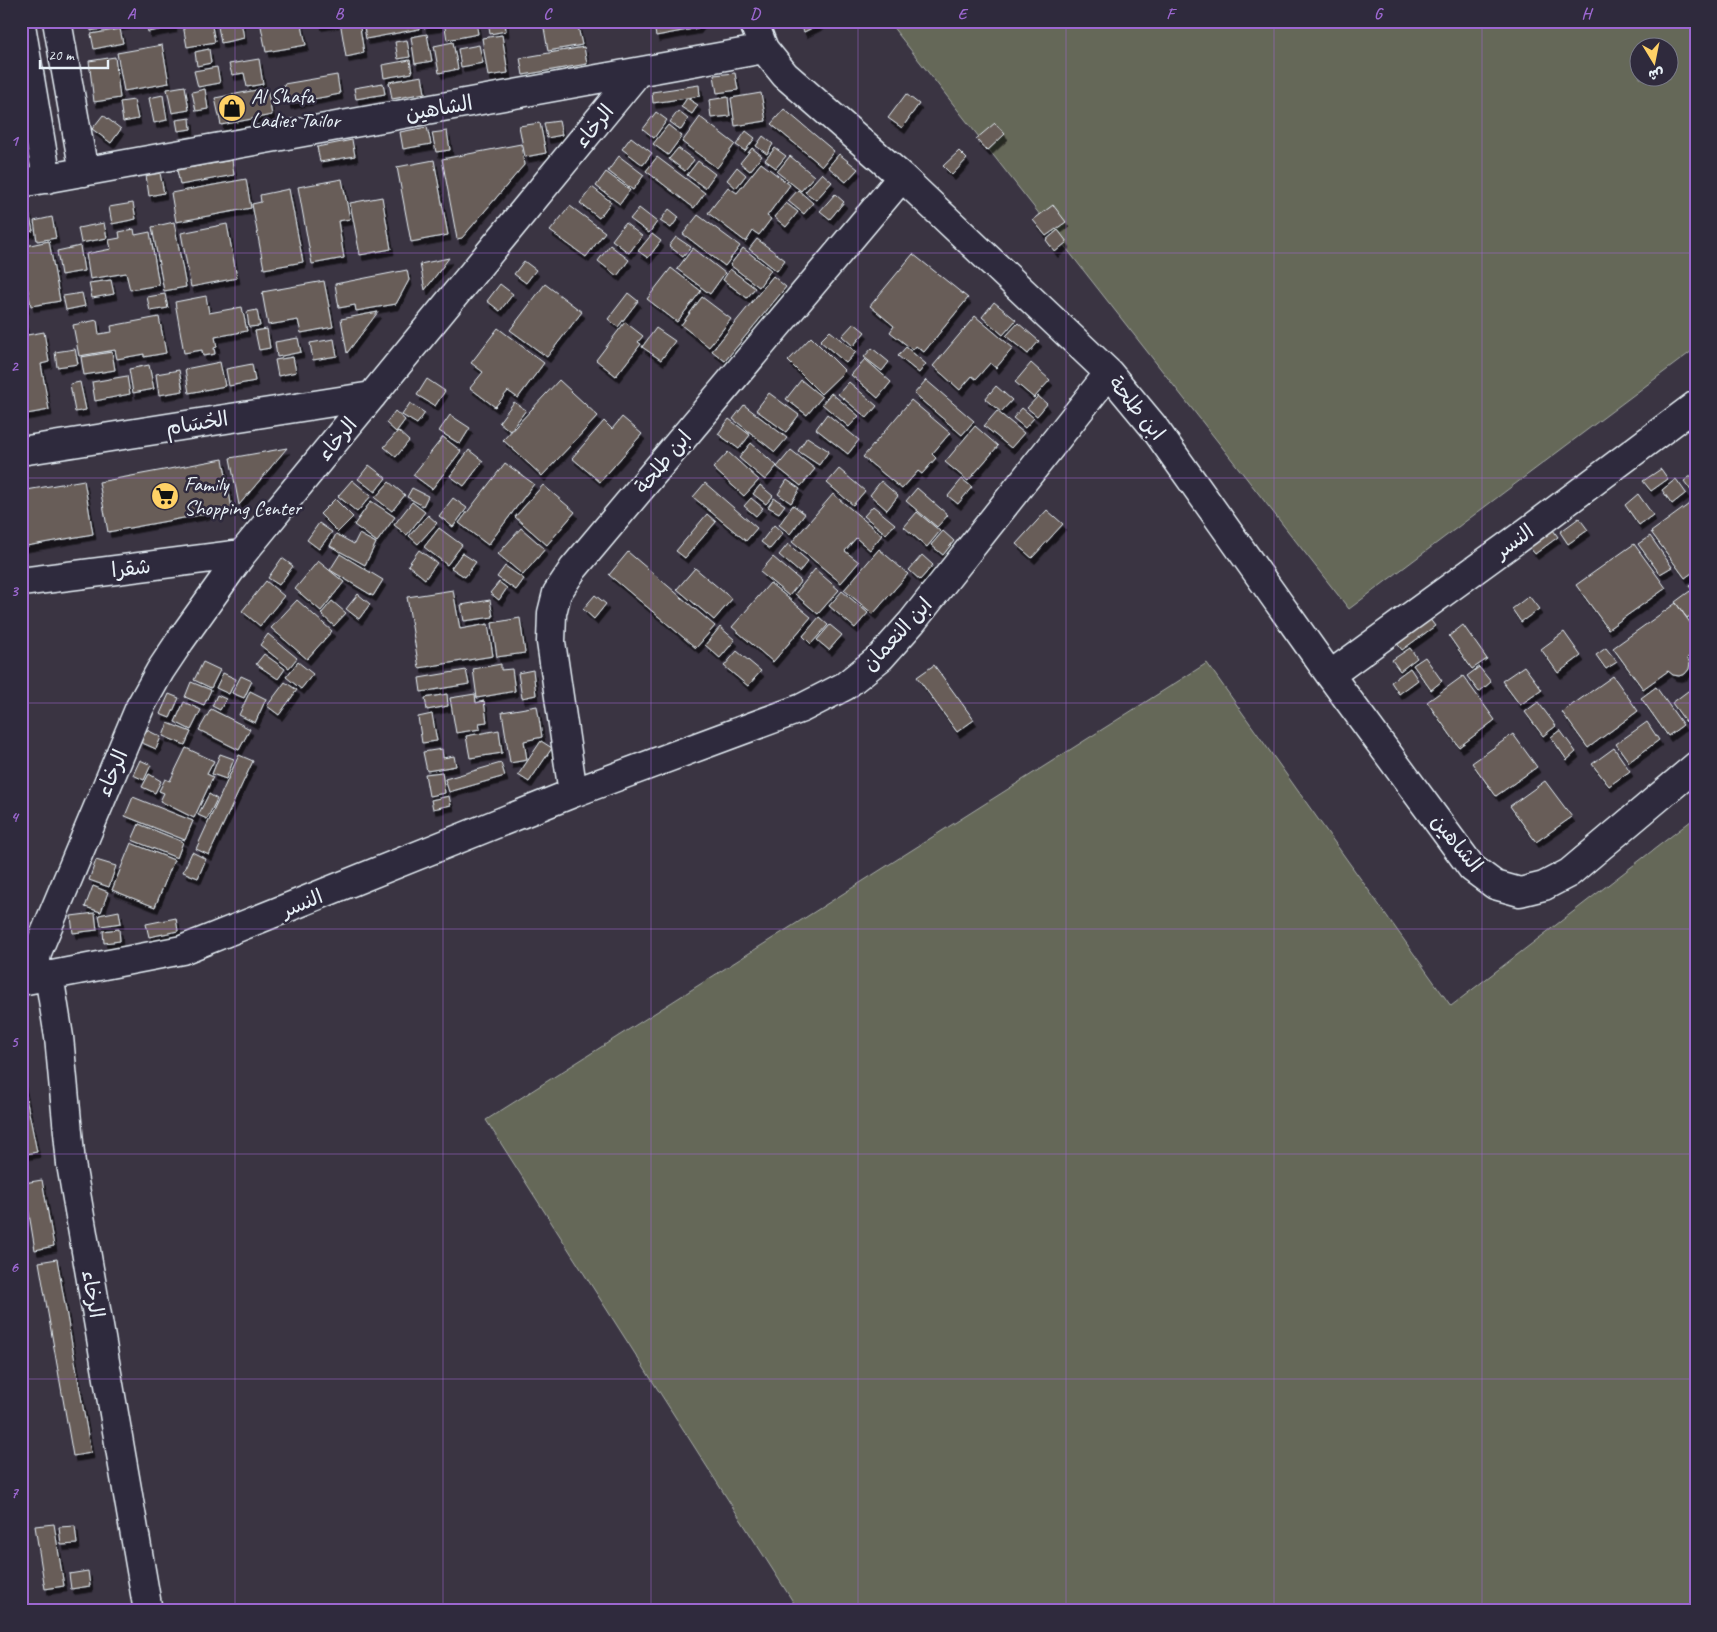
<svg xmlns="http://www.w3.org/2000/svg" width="1717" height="1632" viewBox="0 0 1717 1632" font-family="Caveat,'Playpen Sans Arabic',sans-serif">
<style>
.green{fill:#656759;stroke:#a6aca8;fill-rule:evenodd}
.building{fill:#685d58;stroke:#e8f1f8;filter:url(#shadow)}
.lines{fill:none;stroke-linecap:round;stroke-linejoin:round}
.street-casing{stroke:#e8f1f8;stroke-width:31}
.street{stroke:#2f2a3d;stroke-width:28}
.grid{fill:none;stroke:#9c67d0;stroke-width:1;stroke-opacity:0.55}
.labels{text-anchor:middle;stroke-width:5;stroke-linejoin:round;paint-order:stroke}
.poi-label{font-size:21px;fill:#e8f1f8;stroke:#2f2a3d;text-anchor:start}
.street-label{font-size:21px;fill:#e8f1f8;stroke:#2f2a3d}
.neatline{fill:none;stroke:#9c67d0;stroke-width:2}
.grid-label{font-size:16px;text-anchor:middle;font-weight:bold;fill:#9c67d0}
</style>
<defs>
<filter id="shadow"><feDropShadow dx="3" dy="5.5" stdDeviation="0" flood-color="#0009"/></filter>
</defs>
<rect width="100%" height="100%" fill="#3a3442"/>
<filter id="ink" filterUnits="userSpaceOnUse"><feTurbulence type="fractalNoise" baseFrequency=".02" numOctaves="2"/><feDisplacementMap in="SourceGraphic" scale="10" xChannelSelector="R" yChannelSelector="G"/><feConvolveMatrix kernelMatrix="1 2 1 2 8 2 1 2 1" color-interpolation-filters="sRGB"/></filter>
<g filter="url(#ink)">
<path class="green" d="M888,21H1696V348L1349,609ZM1640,48H1670V78H1640Z
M1207,663L1451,1006L1696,817V1611H799L486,1120Z"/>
<path class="building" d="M90,21H110L111,27L91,31Z
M115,21H142L116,26Z
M146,21H173L174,27L148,32Z
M205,21H211L215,42L187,47L183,25Z
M217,21H241L244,38L221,43Z
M260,21H301L306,45L266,52Z
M318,21H337V22L319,25Z
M340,21H359L364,53L346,57Z
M363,21H418L419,29L366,39Z
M423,21H439V26L424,28Z
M444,21H476L478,34L447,40Z
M488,21H505L506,31L490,34Z
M653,21H703L698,28L656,36Z
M799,21H826L804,32Z
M577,22L582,45L548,51L544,28Z
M120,29L123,43L94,49L91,34Z
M427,34L432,61L415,64L411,37Z
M502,35L508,73L488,76L482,38Z
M407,40L410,57L398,59L395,42Z
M453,42L458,69L439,73L434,46Z
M162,45L169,83L124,91L117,53Z
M479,45L483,63L461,67L458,49Z
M584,47L587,64L523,75L520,58Z
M209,49L211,63L197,66L195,52Z
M115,57L120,98L94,102L89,61Z
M259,59L263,84L247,87L244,73L232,75L229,64Z
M410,60L412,73L384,78L382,65Z
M217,67L220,83L198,87L194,71Z
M735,73L738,90L717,93L714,75Z
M337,75L340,94L288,104L284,84Z
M422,76L425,93L392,99L389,82Z
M383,83L385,94L356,99L354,88Z
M699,85L700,96L653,103L652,92Z
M185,86L189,110L172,113L167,89Z
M267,88L272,115L221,125L215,98Z
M205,89L208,109L196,111L192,92Z
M761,93L766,121L735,126L731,98Z
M906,94L919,104L902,128L888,118Z
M163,95L167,120L154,123L149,98Z
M728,97L730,116L711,118L709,100Z
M687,98L698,105L692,114L681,107Z
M134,100L138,119L123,122L120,102Z
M784,109L834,151L822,166L771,124Z
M678,111L688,119L681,130L670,122Z
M656,112L667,120L654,138L643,129Z
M103,115L121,129L111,143L92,129Z
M700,117L735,144L717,168L682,142Z
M190,118L191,129L178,131L176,120Z
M559,121L562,135L547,138L544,123Z
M540,123L546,153L525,157L519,126Z
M995,123L1005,134L987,151L976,139Z
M668,125L682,136L668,155L653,144Z
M427,127L431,144L403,149L400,132Z
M447,131L450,150L436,152L432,133Z
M746,131L755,138L745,151L736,145Z
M763,136L773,144L767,154L756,146Z
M631,137L652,153L643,165L622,149Z
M352,140L355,156L320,162L317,147Z
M521,144L524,165L462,238L457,239L442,159Z
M678,148L694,160L685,171L669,159Z
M752,148L762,156L750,171L740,163Z
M775,148L786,156L776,168L765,160Z
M959,151L967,159L952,175L943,166Z
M839,154L858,169L846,182L828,167Z
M619,156L644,175L633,190L608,171Z
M790,156L814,176L801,191L777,172Z
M657,157L705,193L694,208L646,171Z
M232,160L234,175L180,185L177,170Z
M434,160L448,235L411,242L397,167Z
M698,161L715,174L705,188L687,175Z
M761,163L790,185L767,216L771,219L759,235L753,231L746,242L708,213L728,187L737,193Z
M737,167L746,175L736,188L727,180Z
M606,172L630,190L620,204L596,186Z
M160,173L164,193L149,196L146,175Z
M822,173L832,182L816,200L805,192Z
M246,179L251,208L176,222L171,193Z
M342,179L350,219L338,221L344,258L312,264L298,187Z
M592,187L611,202L599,218L580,203Z
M289,189L303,262L264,269L252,204L261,202L260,195Z
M798,190L813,203L804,214L788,201Z
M835,194L844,202L830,219L820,211Z
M382,197L391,249L360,255L350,203Z
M133,203L136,219L112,224L109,207Z
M786,203L798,212L786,227L774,217Z
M1053,205L1066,222L1046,236L1033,220Z
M570,206L605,232L586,257L550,231Z
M639,208L657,222L649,233L630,219Z
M669,209L679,217L671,228L660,221Z
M29,212L33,231L21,233V214Z
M698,215L740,246L725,266L683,234Z
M52,217L56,238L37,241L34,221Z
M174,222L186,287L164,291L152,227Z
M104,223L107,238L81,243L78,228Z
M625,223L642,236L629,253L612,240Z
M227,224L237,278L191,287L181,233Z
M134,229L135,235L150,232L159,285L130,290L126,273L90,279L86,254L111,249L109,240L120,238L119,232Z
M1058,230L1067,242L1055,252L1046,240Z
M652,234L661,241L648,258L638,251Z
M676,237L691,247L683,257L669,246Z
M757,239L785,260L777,271L749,249Z
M49,241L60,301L31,306L21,255V247Z
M610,245L629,260L617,276L598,261Z
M80,246L84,271L61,275L57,251Z
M693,248L725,273L710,294L677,269Z
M743,248L771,270L759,287L730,265Z
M913,254L968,298L924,352L916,346L913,350L890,332L894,326L870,306Z
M449,258L425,290L420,264Z
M524,261L536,270L526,283L514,274Z
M671,268L701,291L677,322L647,299Z
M730,269L755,288L747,298L723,280Z
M407,270L409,280L396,304L356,311L355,305L339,308L335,284Z
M773,276L786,287L725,361L712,351Z
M111,280L114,294L92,298L89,283Z
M324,281L333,327L301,333L298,320L268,325L262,292Z
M21,282L26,308L21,309Z
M500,284L513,294L500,311L487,301Z
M545,284L582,312L547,357L510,330Z
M82,293L85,306L66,310L63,296Z
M628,293L638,301L618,327L608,319Z
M165,294L168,308L150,311L147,297Z
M206,296L209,313L242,307L247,331L215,337L217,347L214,348L215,354L203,356L202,350L184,353L175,302Z
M702,297L731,319L709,347L681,325Z
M994,302L1016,320L1003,335L982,317Z
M257,310L260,326L249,327L247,312Z
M378,312L347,353L341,319Z
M975,316L1013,348L996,368L990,363L976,379L972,376L960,390L933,366Z
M159,317L166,353L144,357V354L117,359L115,350L79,356L73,325L97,320L99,334L112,332L111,326Z
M21,321H24L27,335L44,332L49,362L41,364L49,410L21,415Z
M625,322L643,336L638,342L641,344L616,376L596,360Z
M854,323L865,332L853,346L842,336Z
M1018,323L1039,341L1028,354L1006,336Z
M498,328L544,363L518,398L508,391L495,407L470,388L483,372L471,363Z
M656,328L675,341L661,360L642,347Z
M267,329L270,348L259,350L255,331Z
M830,331L856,352L846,363L820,341Z
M811,337L845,371L821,394L788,361Z
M298,338L301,352L277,357L275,342Z
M334,339L337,356L313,360L310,343Z
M906,347L926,364L919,373L898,356Z
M872,348L889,362L882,371L864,357Z
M75,349L78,364L57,367L55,352Z
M112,352L115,370L84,375L81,357Z
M293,357L296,372L278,376L275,360Z
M865,359L891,382L878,398L851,375Z
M220,362L225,386L189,393L185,369Z
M1031,363L1050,380L1034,398L1015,382Z
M252,364L255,381L229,386L226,369Z
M149,365L154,389L133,393L129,369Z
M179,370L183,391L159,395L156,374Z
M127,376L130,394L95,401L92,382Z
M427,379L445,391L435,406L417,395Z
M559,380L598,416L542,476L503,440Z
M801,380L822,397L807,415L786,399Z
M926,380L974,421L962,435L914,394Z
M80,382L86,410L75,412L70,384Z
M849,382L877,406L867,418L838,394Z
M996,386L1012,400L1001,412L985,399Z
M769,393L799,415L786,432L756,410Z
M831,393L859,416L849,427L822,404Z
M1038,396L1047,404L1037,416L1027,408Z
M911,400L950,433L932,454L936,458L922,474L918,471L902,489L863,457Z
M514,402L526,410L510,431L499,422Z
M410,403L425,413L417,424L402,415Z
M744,405L787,438L775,452L733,419Z
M1022,408L1034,418L1025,428L1013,418Z
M395,411L405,420L396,432L386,423Z
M997,411L1024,433L1011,448L984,426Z
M827,414L859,440L848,454L816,429Z
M450,415L470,428L460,444L439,431Z
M622,417L642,434L600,482L572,458L604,421L612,429Z
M729,419L750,435L739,449L718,434Z
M975,426L998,446L968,481L945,462Z
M398,431L409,441L396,457L384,447Z
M443,437L461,451L432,489L413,475Z
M807,437L829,451L819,465L798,451Z
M751,443L777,466L765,480L739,458Z
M287,448L239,505L230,458Z
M469,450L483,461L464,486L450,476Z
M791,450L815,469L801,486L777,467Z
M728,452L759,480L744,496L713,468Z
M223,459L232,509L108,532L99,482Z
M505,463L534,484L488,545L459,523Z
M369,465L386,478L375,492L358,479Z
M839,469L865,491L853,505L827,483Z
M1661,469L1668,479L1651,491L1643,481Z
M1696,472V496H1695L1684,481Z
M962,479L972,487L958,504L948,496Z
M1676,479L1686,493L1672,504L1662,490Z
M84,480L93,534L21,547V491Z
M352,480L371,496L357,512L338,496Z
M787,480L800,489L791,503L778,494Z
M881,481L898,496L887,510L870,495Z
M389,482L405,495L392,511L375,498Z
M705,483L757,528L746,541L693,497Z
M543,485L575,512L547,545L515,517Z
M760,485L773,496L766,504L753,494Z
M412,488L428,496L423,506L407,497Z
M917,488L948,515L937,527L906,501Z
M833,494L882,535L870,550L856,538L845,551L859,562L841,583L792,542Z
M1638,494L1653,515L1639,525L1625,505Z
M453,498L467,508L453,527L439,516Z
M751,498L763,508L756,516L744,506Z
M774,498L785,505L779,513L768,507Z
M335,499L353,517L338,532L320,514Z
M1696,499V570L1685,578L1651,532Z
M371,501L395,517L377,542L354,525Z
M412,502L425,512L407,535L394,525Z
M793,505L805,514L790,534L779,525Z
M873,506L895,524L886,534L864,516Z
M1047,510L1063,524L1032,558L1016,544Z
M917,512L940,531L927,547L904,527Z
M707,514L716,522L685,558L676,551Z
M428,515L437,523L418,544L409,536Z
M1579,518L1588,530L1568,544L1560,532Z
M319,523L332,532L319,549L307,540Z
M774,525L783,533L770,549L761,542Z
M1551,527L1558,537L1535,554L1527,544Z
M439,528L462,545L447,565L424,547Z
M521,528L545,549L523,575L498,554Z
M943,531L954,541L943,555L931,545Z
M336,534L354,544L359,534L376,543L365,565L330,546Z
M1650,536L1672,567L1660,574L1638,544Z
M788,544L808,561L799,572L779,555Z
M1634,544L1666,588L1608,629L1576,585Z
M879,549L908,574L873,614L844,590Z
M419,550L437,563L425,579L408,565Z
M628,552L715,626L696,648L609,575Z
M462,553L476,562L465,577L451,568Z
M340,554L383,580L373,596L330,570Z
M922,555L933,565L920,580L909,570Z
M773,557L801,581L789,596L760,572Z
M282,558L293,566L279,585L268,578Z
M318,561L344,582L321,611L295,589Z
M505,566L524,579L516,590L497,577Z
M695,568L732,599L714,620L677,589Z
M815,569L839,590L818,614L795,594Z
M266,581L284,596L260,626L242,611Z
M1696,581V595L1689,586Z
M499,582L507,588L499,600L490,593Z
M770,583L811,617L773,662L732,627Z
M453,590L460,629L488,624L493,656L419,668L407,597Z
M842,591L868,613L855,628L829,606Z
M1690,591L1696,598V612L1687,618L1675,602Z
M358,594L370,604L359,619L346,609Z
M595,595L606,604L594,619L583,609Z
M1529,596L1539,609L1521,622L1512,609Z
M297,600L332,631L307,659L271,628Z
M490,600L493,617L464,621L461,605Z
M332,601L346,613L334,626L321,614Z
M1676,603L1696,631V652L1687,658L1690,663L1689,669L1685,674L1679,676L1673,675L1668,671L1643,689L1613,648Z
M819,617L828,625L811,644L803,636Z
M520,618L525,653L497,657L492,623Z
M1429,618L1435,626L1402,650L1396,642Z
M830,625L842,635L829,650L817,640Z
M1463,625L1487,659L1472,669L1449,636Z
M720,627L735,640L720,658L705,645Z
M1564,632L1581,656L1558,673L1541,649Z
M268,634L297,658L289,668L260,645Z
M1410,648L1417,658L1400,671L1392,660Z
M1606,648L1617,662L1606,669L1596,655Z
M737,651L761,671L748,686L724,666Z
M264,654L285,669L278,679L256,664Z
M1425,657L1442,681L1431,690L1413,665Z
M203,662L220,670L211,688L194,680Z
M298,662L313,674L301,689L286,677Z
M501,664V670L512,669L515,691L477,698L473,669Z
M934,665L974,720L957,732L917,677Z
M1524,666L1542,690L1520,705L1502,681Z
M1479,667L1491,682L1479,692L1467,676Z
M1410,668L1418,680L1399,694L1391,682Z
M466,670L469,684L421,692L419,678Z
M533,670L536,695L522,698L518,673Z
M223,673L236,679L229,694L216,688Z
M241,676L252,681L244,698L232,693Z
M1463,676L1495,720L1459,747L1427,702Z
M1613,676L1638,711L1588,748L1562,712Z
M191,682L211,690L204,705L185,697Z
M285,682L297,690L279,715L267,706Z
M1696,685V715L1686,722L1672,703Z
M1656,687L1683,725L1668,736L1641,698Z
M250,691L266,699L255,723L239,715Z
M169,694L179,698L170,718L160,714Z
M447,694L448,706L427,710L425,698Z
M475,694L476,703L484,701L487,722L479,723L480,729L456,733L450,698Z
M217,695L226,699L220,710L212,706Z
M184,702L201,710L191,730L175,722Z
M1538,702L1556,726L1543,736L1525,712Z
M537,706L542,737L524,741L527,760L510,763L502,712Z
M211,709L250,729L239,750L199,730Z
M432,714L437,741L422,743L418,717Z
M1647,722L1659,740L1629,762L1616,744Z
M168,723L191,732L185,745L163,736Z
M145,729L161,737L156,749L140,742Z
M499,730L502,753L470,758L466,736Z
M1560,730L1576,752L1567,760L1551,737Z
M1513,734L1537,767L1496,796L1472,763Z
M541,741L552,748L529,782L518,775Z
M186,748L214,761L207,774L213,777L194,818L160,801L164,793L159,791L165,779L170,781Z
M1614,748L1630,771L1609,786L1592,764Z
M442,749L443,758L454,756L456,766L427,771L423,752Z
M220,754L234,759L226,779L212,774Z
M239,755L253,761L209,855L196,849Z
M140,760L151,765L144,780L133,775Z
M501,763L505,776L449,792L445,779Z
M442,772L445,793L429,796L425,774Z
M149,774L161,781L155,793L142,787Z
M1545,781L1572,817L1536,842L1510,806Z
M209,794L217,799L207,819L198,815Z
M449,796L451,805L433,809L431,800Z
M133,797L193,821L185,840L125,816Z
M139,824L183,842L177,858L132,840Z
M131,843L174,860L155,907L112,890Z
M192,852L206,859L198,878L183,872Z
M96,860L116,866L109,887L89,880Z
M93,886L108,892L101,912L85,907Z
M119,911L121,923L101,926L99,915Z
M95,913L97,930L73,933L71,916Z
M176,918L178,931L149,937L146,924Z
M119,929L120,941L104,943L103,931Z
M21,1073L37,1152L21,1155Z
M42,1180L54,1246L35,1250L24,1183Z
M57,1259L91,1453L73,1456L39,1262Z
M54,1524L64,1586L45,1589L35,1526Z
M75,1526L77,1544L61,1545L59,1527Z
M88,1571L90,1586L71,1589L69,1574Z"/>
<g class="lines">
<g class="street-casing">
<path id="street" d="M57,21L84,172
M753,21L764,49L785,75L902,177L1109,373L1153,426L1330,675L1472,868L1495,885L1520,892L1544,886L1569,873L1696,766
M21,25L47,179
M21,183L764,49
M21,451L372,396
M21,582L242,554
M1330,675L1528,531L1696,405
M573,793L551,642L552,613L557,593L573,569L902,177
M49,975L59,1037L71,1164L148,1611
M37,978L36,958L38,950L140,707L160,671L180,641L242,554L638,72
M21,981L182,950L573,793L802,708L845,686L881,657L912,622L1109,373"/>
</g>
<use href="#street" class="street"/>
</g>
</g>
<path class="grid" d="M235,21V1611M443,21V1611M651,21V1611M858,21V1611M1066,21V1611M1274,21V1611M1482,21V1611M21,253H1696M21,478H1696M21,703H1696M21,929H1696M21,1154H1696M21,1379H1696"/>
<defs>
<g id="shop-disc" transform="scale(1.4375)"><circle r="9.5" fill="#ffd166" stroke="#2f2a3d"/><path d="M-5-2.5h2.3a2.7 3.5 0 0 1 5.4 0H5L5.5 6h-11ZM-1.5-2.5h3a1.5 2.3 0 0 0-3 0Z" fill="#111"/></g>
<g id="supermarket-disc" transform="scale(1.4375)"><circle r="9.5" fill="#ffd166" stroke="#2f2a3d"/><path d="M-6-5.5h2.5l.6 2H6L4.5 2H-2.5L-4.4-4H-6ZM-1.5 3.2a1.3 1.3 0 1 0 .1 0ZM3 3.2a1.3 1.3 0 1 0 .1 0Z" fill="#111"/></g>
</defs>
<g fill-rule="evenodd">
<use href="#shop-disc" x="232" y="108"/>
<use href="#supermarket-disc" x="165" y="496"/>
</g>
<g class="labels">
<g class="poi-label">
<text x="251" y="103">Al Shafa<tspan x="251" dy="24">Ladies Tailor</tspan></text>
<text x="184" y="491">Family<tspan x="184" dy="24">Shopping Center</tspan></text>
</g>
<g class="street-label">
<text transform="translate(439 108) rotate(-10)" y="7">الشاهين</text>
<text transform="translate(594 126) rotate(-51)" y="7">الرخاء</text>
<text transform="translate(1137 408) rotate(51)" y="7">ابن طلحة</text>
<text transform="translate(197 423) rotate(-9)" y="7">الحُسَام</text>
<text transform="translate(337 439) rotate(-50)" y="7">الرخاء</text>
<text transform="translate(663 462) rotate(-50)" y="7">ابن طلحة</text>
<text transform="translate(1514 541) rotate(-36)" y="7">النسر</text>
<text transform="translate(131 568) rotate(-7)" y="7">شقرا</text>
<text transform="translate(897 634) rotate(-47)" y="7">ابن النعمان</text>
<text transform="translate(112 773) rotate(-67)" y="7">الرخاء</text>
<text transform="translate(1457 843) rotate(51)" y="7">الشاهين</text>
<text transform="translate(302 903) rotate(-22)" y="7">النسر</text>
<text transform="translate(93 1294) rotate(80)" y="7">الرخاء</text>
</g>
</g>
<rect width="1717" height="1632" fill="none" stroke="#2f2a3d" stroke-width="55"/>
<g transform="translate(1654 62) rotate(170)"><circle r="24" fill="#2f2a3d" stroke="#797a88"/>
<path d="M0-4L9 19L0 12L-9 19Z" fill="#ffd166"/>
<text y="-8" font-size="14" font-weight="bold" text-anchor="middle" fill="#e8f1f8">ش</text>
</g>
<path d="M40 60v8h68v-8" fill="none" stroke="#e8f1f8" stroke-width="2.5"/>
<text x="48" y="60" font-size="15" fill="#e8f1f8" stroke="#2f2a3d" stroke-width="4" paint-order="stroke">20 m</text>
<rect x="28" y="28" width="1662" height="1576" class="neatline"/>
<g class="grid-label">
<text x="131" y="19">A</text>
<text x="339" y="19">B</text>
<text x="547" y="19">C</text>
<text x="755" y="19">D</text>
<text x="962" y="19">E</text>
<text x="1170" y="19">F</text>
<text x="1378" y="19">G</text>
<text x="1586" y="19">H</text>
<text x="14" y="146">1</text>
<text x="14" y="371">2</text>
<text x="14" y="596">3</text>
<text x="14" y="822">4</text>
<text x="14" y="1047">5</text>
<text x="14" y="1272">6</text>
<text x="14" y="1498">7</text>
</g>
</svg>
